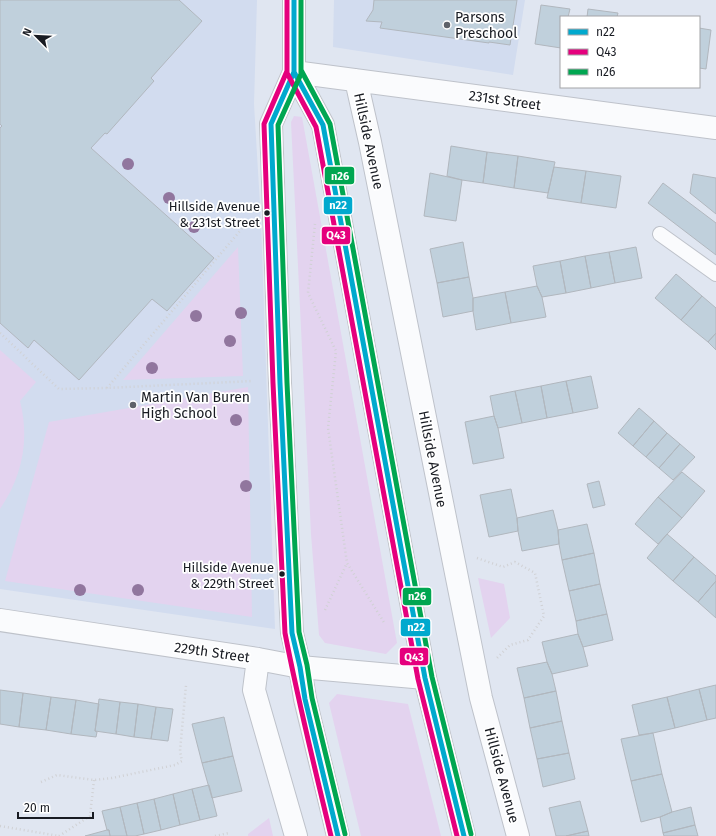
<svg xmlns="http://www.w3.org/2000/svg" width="716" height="836" viewBox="0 0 716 836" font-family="'Fira Sans',sans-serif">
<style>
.built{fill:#d2dcef}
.green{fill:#e3d3ef}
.building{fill:#c0d0dc;stroke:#b1b7be}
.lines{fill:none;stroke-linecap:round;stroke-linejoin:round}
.service-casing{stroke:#bec2ca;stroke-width:16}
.minor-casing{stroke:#bec2ca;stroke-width:24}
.primary-casing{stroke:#c1c4ca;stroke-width:24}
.path{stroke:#d0d1d4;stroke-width:2.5;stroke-dasharray:1 3;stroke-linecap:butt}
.service{stroke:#fafbfd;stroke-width:14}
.minor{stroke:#fafbfd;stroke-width:22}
.primary{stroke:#f3f3f8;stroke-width:22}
.bus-1-casing{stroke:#fff;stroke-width:8}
.bus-2-casing{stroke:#fff;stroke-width:8}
.bus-3-casing{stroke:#fff;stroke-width:8}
.bus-1{stroke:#00a9ce;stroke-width:5}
.bus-2{stroke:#e5007d;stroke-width:5}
.bus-3{stroke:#00a651;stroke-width:5}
.tree{fill:#91769e}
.poi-dot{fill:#5e626a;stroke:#fff;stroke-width:1.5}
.bus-dot{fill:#181b22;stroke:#fff;stroke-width:1.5}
.labels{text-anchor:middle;stroke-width:3.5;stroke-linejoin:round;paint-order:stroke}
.bus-label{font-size:13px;fill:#181b22;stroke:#fff;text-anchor:end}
.poi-label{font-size:14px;fill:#181b22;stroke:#fff;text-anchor:start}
.street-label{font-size:14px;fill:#181b22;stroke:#fff}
.line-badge{stroke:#fff;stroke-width:1.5}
.badge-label{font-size:11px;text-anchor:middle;font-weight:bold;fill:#fff}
</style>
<rect width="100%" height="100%" fill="#e0e6f1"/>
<path class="built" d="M0,0H257L254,104L261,221L275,629L0,589Z
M334,0H525L513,75L333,47Z"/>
<path class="green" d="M294,116L302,117L397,643L386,654L325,643L319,635L311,534L291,122Z
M238,247L243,376L123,380Z
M0,350L36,382L20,401C30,440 22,477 0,509Z
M248,387L252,617L5,581L49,422Z
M478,578L504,584L510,618L491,638Z
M337,694L408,704L441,836H361L329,703Z
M269,818L273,836H248V834Z"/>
<path class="building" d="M0,0H179L202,21L151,78L154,81L107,134L105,133L91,148L214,258L167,311L152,299L79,380L34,340L28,348L0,323V128L2,126L0,124Z
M374,0H517L510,45L489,42V43L380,28L382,22L366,21L373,10Z
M541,5L570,9L568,17H561V48L535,44Z
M588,9L618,13L617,17H587Z
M699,28L711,30L706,69L699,68Z
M451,146L487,152L483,183L462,180L447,176Z
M487,152L518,156L514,188L483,183Z
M518,156L555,162L548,193L514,188Z
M554,167L586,171L581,203L547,198Z
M586,171L621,176L616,208L581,203Z
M430,173L462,180L456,221L424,216Z
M693,174L716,178V214L690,193Z
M663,183L716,223V255L648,203Z
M463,242L469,277L437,283L430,249Z
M636,247L642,278L615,283L609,252Z
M609,252L615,283L591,288L585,256Z
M585,256L591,288L566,293L560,261Z
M560,261L566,293L542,297L537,286L533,266Z
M676,274L702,296L681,320L655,298Z
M469,277L473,298V311L443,317L437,283Z
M537,286L542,297L546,317L511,323L505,292Z
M505,292L511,323L476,330L473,311V298Z
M702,296L716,308V333L708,342L681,320Z
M716,333V350L708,342Z
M591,376L598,408L573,413L566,381Z
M566,381L573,413L547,418L541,386Z
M541,386L547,418L522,423L515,391Z
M515,391L522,423L498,428L494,416L490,396Z
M639,408L654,421L633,446L618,433Z
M494,416L498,428L504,458L473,464L465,422Z
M654,421L667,433L646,457L633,446Z
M667,433L680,444L659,468L646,457Z
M680,444L695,457L673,480L659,468Z
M682,472L705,491L682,518L658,497Z
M599,481L605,505L593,508L587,484Z
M511,489L517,518L518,531L489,537L480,495Z
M658,497L682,518L658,544L635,524Z
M553,510L558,530L559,544L522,551L518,531L517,518Z
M587,524L594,553L562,560L559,544L558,530Z
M667,534L694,557L673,581L647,558Z
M594,553L600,584L569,591L562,560Z
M694,557L716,576V581L698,602L673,581Z
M716,581V618L698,602Z
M600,584L607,614L576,621L569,591Z
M607,614L613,640L583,647L578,634L576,621Z
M578,634L583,647L588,666L552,674L547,662L542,642Z
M547,662L552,674L556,691L524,698L517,668Z
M716,685V718L707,720L699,689Z
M699,689L707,720L675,728L667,697Z
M0,690L23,693L19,727L0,724Z
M556,691L562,721L530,728L524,698Z
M23,693L51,697L46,730L19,727Z
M51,697L76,700L71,734L46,730Z
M667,697L675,728L653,733L639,735L632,705Z
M99,699L120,702L116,734L95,731Z
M76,700L99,704L95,731L97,732L96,737L71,734Z
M120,702L138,704L134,737L116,734Z
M138,704L156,707L151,739L134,737Z
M156,707L173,709L168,741L151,739Z
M224,717L233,756L202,763L192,724Z
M562,721L569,753L537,759L530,728Z
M653,733L662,774L631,781L621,739Z
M569,753L575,779L543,787L537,759Z
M233,756L242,791L212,798L202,763Z
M662,774L672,812L660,817L641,822L631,781Z
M209,785L217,816L200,820L192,789Z
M192,789L200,820L180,825L173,794Z
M173,794L180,825L161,830L154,799Z
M154,799L161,830L144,834L137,803Z
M580,801L588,831L566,836H556L549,808Z
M137,803L144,834L135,836H127L120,807Z
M120,807L127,836H110L109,830H107L102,811Z
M691,807L695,825L663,833L660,817L672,812Z
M695,825L698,836H664L663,833Z
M107,830H109L110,836H85Z
M588,831L589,836H566Z"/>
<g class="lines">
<g class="service-casing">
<path id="service" d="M660,234L716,274"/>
</g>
<g class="minor-casing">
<path id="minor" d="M294,72L716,128
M356,80L370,142L481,698L518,836
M0,620L258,659L300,667L425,678
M258,659L254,690L296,836"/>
</g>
<g class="primary-casing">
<path id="primary" d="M294,0V72L271,124L280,383L292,633L300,667L305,699L338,836
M294,72L323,125L425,678L464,836"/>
</g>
<path class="path" d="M315,224L308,293L336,351L328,428L347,563L385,624
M0,333L59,389L106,388L253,381
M107,388L245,225
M477,558L503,567L515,562L535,573L544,616L528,640L510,645L497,658
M325,610L347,563
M41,782L57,775L94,780L112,778L175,765L182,761L180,751L186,685
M0,826L59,836
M59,836L90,816L94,780
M215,836L229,833"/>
<use href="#service" class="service"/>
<use href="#minor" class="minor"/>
<use href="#primary" class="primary"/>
<g class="bus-1-casing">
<path id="bus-1" d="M294,0V72L323,125L425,678L464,836
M294,47V72L271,124L280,383L292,633L300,667L305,699L338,836"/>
</g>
<g class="bus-2-casing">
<path id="bus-2" d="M287,0V73L316,127L418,679L457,836
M287,47V71L264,124L273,383L285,633C298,701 315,769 331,836"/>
</g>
<g class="bus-3-casing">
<path id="bus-3" d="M301,0V70L330,124L432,677L471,834
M301,47V74L278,125L287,383L299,632L307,665L312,698L345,834"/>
</g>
<use href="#bus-1" class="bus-1"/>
<use href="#bus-2" class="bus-2"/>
<use href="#bus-3" class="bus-3"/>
</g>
<g class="tree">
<circle cx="128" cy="164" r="6"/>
<circle cx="169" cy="198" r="6"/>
<circle cx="194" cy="227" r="6"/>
<circle cx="241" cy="313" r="6"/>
<circle cx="196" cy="316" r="6"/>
<circle cx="230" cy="341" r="6"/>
<circle cx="152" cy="368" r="6"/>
<circle cx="236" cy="420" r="6"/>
<circle cx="246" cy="486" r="6"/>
<circle cx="80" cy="590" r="6"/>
<circle cx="138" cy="590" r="6"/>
</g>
<g class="poi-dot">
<circle cx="447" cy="25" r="4"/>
<circle cx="133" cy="405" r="4"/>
</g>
<g class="bus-dot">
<circle cx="267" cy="213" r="3.5"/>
<circle cx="282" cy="574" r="3.5"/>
</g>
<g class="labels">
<g class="bus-label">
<text x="260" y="211">Hillside Avenue<tspan x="260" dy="16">&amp; 231st Street</tspan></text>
<text x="274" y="572">Hillside Avenue<tspan x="274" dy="16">&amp; 229th Street</tspan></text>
</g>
<g class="poi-label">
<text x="455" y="22">Parsons<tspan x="455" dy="16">Preschool</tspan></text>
<text x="141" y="402">Martin Van Buren<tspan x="141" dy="16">High School</tspan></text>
</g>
<g class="street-label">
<text transform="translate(505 100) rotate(8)" y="5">231st Street</text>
<text transform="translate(369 141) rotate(78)" y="5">Hillside Avenue</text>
<text transform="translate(433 459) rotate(79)" y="5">Hillside Avenue</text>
<text transform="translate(212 652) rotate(8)" y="5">229th Street</text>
<text transform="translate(502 775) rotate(75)" y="5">Hillside Avenue</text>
</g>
</g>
<g class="line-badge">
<rect x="324" y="166" width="31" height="19" rx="4" fill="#00a651"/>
<rect x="323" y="196" width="30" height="19" rx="4" fill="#00a9ce"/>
<rect x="321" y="226" width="30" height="19" rx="4" fill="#e5007d"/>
<rect x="402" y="587" width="30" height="19" rx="4" fill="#00a651"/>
<rect x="400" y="618" width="31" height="19" rx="4" fill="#00a9ce"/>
<rect x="399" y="647" width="30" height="19" rx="4" fill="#e5007d"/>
</g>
<g class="badge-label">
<text x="340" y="180">n26</text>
<text x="338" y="209">n22</text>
<text x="336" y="239">Q43</text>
<text x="417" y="600">n26</text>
<text x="416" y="631">n22</text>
<text x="414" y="661">Q43</text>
</g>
<rect x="560" y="16" width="140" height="72" fill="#ffffff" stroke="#a3a4a7"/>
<rect x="568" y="29" width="20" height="6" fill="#00a9ce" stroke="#a3a4a7"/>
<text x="596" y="36" font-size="12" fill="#181b22">n22</text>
<rect x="568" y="49" width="20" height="6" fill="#e5007d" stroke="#a3a4a7"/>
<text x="596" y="56" font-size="12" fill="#181b22">Q43</text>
<rect x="568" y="69" width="20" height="6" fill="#00a651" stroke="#a3a4a7"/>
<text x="596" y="76" font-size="12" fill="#181b22">n26</text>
<g transform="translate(36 36) rotate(294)" stroke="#ffffff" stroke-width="3" paint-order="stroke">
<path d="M0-3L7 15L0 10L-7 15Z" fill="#181b22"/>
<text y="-6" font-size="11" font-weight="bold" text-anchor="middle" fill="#181b22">N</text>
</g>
<path d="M18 812v6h75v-6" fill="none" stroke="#181b22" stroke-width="2"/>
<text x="24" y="812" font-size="12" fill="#181b22" stroke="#ffffff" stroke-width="3" paint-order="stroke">20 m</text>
</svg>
